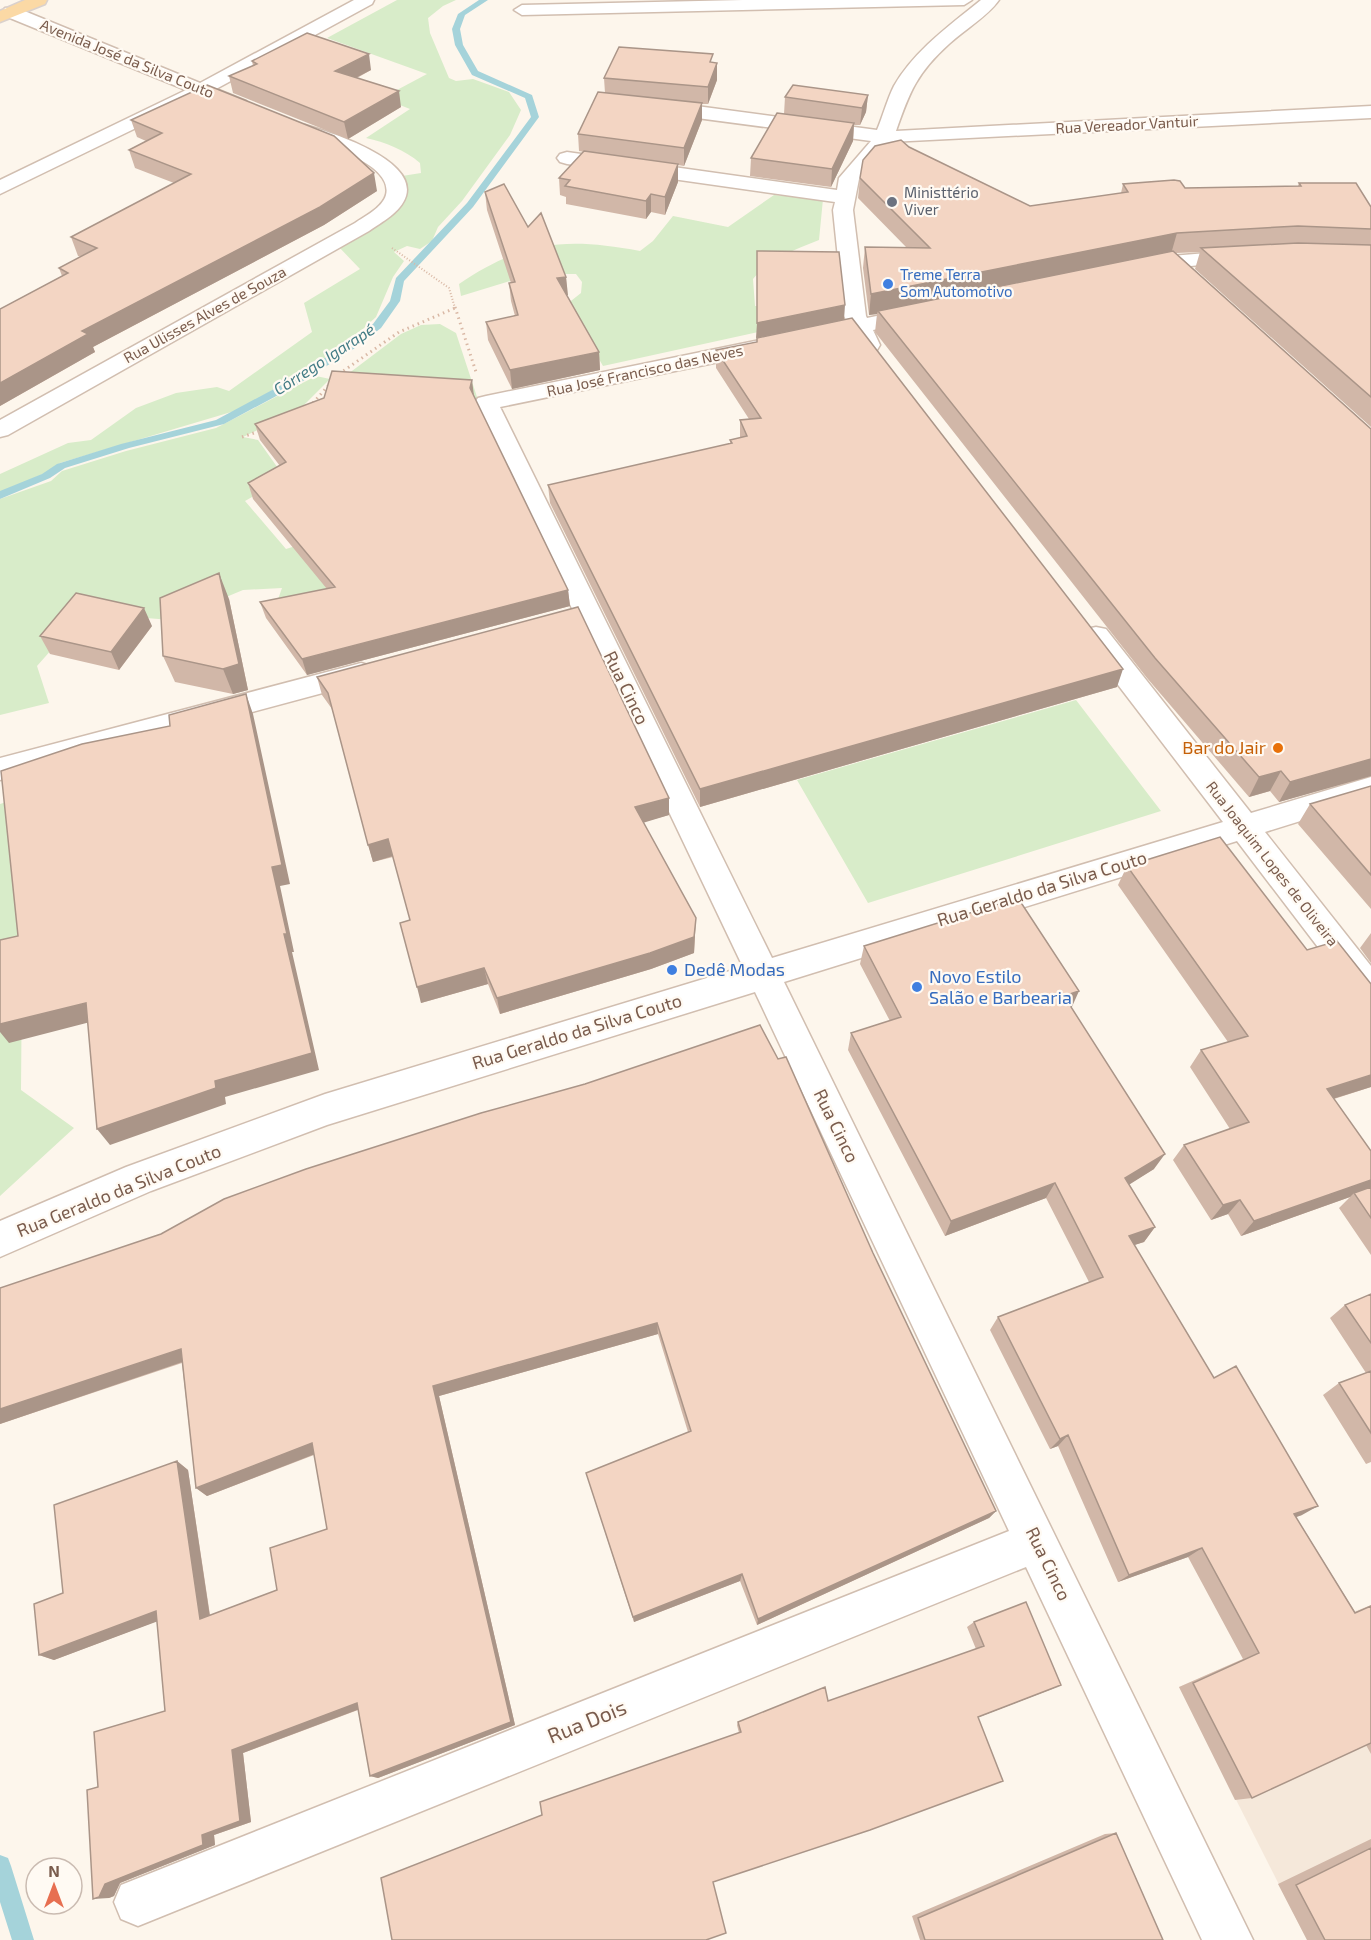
<svg xmlns="http://www.w3.org/2000/svg" width="1371" height="1940" viewBox="0 0 1371 1940" font-family="'Exo 2',sans-serif">
<style>
.residential{fill:#f5e8da}
.green{fill:#d8ecc9}
.lines{fill:none;stroke-linecap:round;stroke-linejoin:round}
.stream{fill:#a5d3da;fill-rule:evenodd}
.minor-casing{stroke:#d1beb0;stroke-width:3}
.major-casing{stroke:#dad1cd;stroke-width:3}
.path-far1{stroke:#d9b8a5;stroke-width:2;stroke-dasharray:1 2;stroke-linecap:butt}
.path{stroke:#d9b8a5;stroke-width:3;stroke-dasharray:1.5 4;stroke-linecap:butt}
.minor{fill:#fff;fill-rule:evenodd}
.major{fill:#fbd9a5;fill-rule:evenodd}
.wall{fill:#d1b7a8}
.shaded-wall{fill:#aa9588}
.building{fill:#f3d5c3;stroke:#aa9588;stroke-width:1.5}
.worship-dot{fill:#6b7280;stroke:#fffaf3;stroke-width:2}
.shop-dot{fill:#3f7fe0;stroke:#fffaf3;stroke-width:2}
.food-dot{fill:#e8710a;stroke:#fffaf3;stroke-width:2}
.labels{text-anchor:middle;stroke-width:4.5;stroke-linejoin:round;paint-order:stroke}
.far-street-label{font-size:15px;fill:#7a5c4d;stroke:#fffaf3}
.far-worship-label{font-size:15px;fill:#5b616d;stroke:#fffaf3;text-anchor:start}
.far-shop-label{font-size:15px;fill:#366cbe;stroke:#fffaf3;text-anchor:start}
.far-water-label{font-size:16px;font-style:italic;fill:#437c86;stroke:#fffaf3}
.street-label{font-size:18px;fill:#7a5c4d;stroke:#fffaf3}
.food-label{font-size:18px;fill:#c56008;stroke:#fffaf3;text-anchor:end}
.shop-label{font-size:18px;fill:#366cbe;stroke:#fffaf3;text-anchor:start}
.near-street-label{font-size:21px;fill:#7a5c4d;stroke:#fffaf3}
</style>
<rect width="100%" height="100%" fill="#fdf6ec"/>
<path class="residential" d="M1371,1605V1940H1307L1179,1687L1329,1621Z"/>
<path class="green" d="M397,0H456L443,6L428,18L430,33L449,78L456,81L473,79L509,92L521,110L510,135L462,201L438,227L432,241L420,249L407,246L394,252L404,261L393,277L376,317L341,349L299,375L238,410L60,463L45,473L0,493V474L68,443L91,440L136,408L176,393L217,387L229,391L312,332L304,303L360,269L337,245L399,205L402,176L421,173L420,163C405,150 385,142 366,138L410,109L382,98L427,74L327,38Z
M774,195L823,199L819,240C795,250 770,258 753,279L755,306L782,307L786,326L603,366L580,326L562,308L581,293L582,282L576,274H533L461,296L459,284C523,241 565,237 640,251L653,241L673,216L728,227Z
M440,324L456,333L478,400L479,447L340,380L401,334L421,325Z
M316,376L330,379L299,410L243,437L258,440L285,478L245,501L286,549L346,530L364,586L275,608L282,588L243,590L171,620L84,613L37,666L49,703L0,715V499L51,481L62,471L126,451L216,428Z
M1076,700L1161,811L868,903L797,780Z
M16,799L22,971L21,1090L74,1128L0,1196V804Z"/>
<g class="lines">
<path class="stream" d="M479,0H488L465,15L460,29L463,45L478,71L532,95L539,117L473,207L404,281L400,301L381,328L355,348L295,386L224,424L129,448L65,468L50,478L0,499V491L42,474L57,464L121,444L216,420L287,382L347,344L373,324L390,301L396,278L467,203L531,117L525,98L472,75L455,45L452,29L458,14Z
M0,1855L8,1858L11,1866L34,1940H12L0,1902Z"/>
<g class="minor-casing">
<path id="minor" d="M354,0H374L372,4L216,89L246,101L249,105L246,109H234L202,96L0,194V180L186,90L5,16L3,12L5,8H17L200,83Z
M743,0H972L964,5L522,15L514,10L522,5Z
M981,0H999C987,17 965,29 949,44C917,73 910,91 896,131L1371,106V118L890,142L859,179L853,210L866,316L867,318L919,307L927,309L930,314L927,319L873,330L880,345L877,350L869,352L861,350L853,335L814,343L806,341L803,336L806,331L847,322L844,316L833,210L835,202L567,164L560,162L557,158L560,154L567,152L837,190L839,178L871,141L659,113L653,111L650,107L653,103L659,101L877,130C883,116 887,100 894,86C914,51 950,25 981,0Z
M305,125C330,132 417,159 406,196C401,212 382,222 369,231L8,435L0,437V420L355,223C365,216 382,208 386,195C394,163 320,143 298,135L296,131L298,127Z
M1243,250L1250,252L1253,256L1250,260L1171,268L1140,274L1133,272L1129,268L1133,264L1171,256Z
M760,340L768,342L771,347L768,352L500,407L772,958L1223,822L1086,643L1082,636L1086,629L1096,627L1106,629L1251,813L1371,777V799L1265,832L1371,966V1005L1359,1001L1237,841L784,982L1253,1940H1202L1026,1567L138,1926L121,1919L114,1902L121,1885L1009,1531L755,992L327,1125L151,1191L0,1257V1221L126,1167L325,1094L743,967L474,403L478,398L486,396Z
M361,663L371,666L375,673L371,680L0,780V758Z"/>
</g>
<g class="major-casing">
<path id="major" d="M25,0H47L45,4L0,22V11Z"/>
</g>
<path class="path-far1" d="M392,248L449,288L455,308"/>
<path class="path" d="M455,307L476,372
M339,374L399,332L455,308
M313,403L328,386
M242,437L260,431"/>
<use href="#minor" class="minor"/>
<use href="#major" class="major"/>
</g>
<path class="wall" d="M252,61L371,70L357,78L401,107L348,139L233,93L229,76L253,66Z
M712,63H717V80L708,104H702V120L684,166L678,165V182L665,215L651,212L646,219L566,204V197L560,195L559,178L584,152L579,151L578,134L605,93L604,78Z
M868,95L866,112L860,125H854L853,141L831,187L750,176L751,158L784,114L785,97Z
M131,120L377,191L324,225L93,347L95,352L0,406V309L62,276L59,268L81,257L78,256L71,237L174,183L135,168L129,150L146,141L137,137Z
M909,147L1030,206L1121,193L1123,184L1185,188L1298,186L1299,183L1371,207V427L1195,269L1200,252L1176,253L1371,429V776L1279,802L1270,791L1249,797L1147,678L875,332L877,314L869,315L863,268L865,247H906L858,198L860,178Z
M485,192L528,227L566,277L567,295L599,352L600,370L512,389L488,340L486,322L515,316L511,301L509,283H511L487,210Z
M757,251L844,320L1117,687L700,807L550,503L548,485L730,444V440L740,438V420L749,419L716,368V350L757,342Z
M474,397L568,590L570,606L307,675L266,618L260,602L327,589L253,499L248,483L280,466L260,440L255,424Z
M229,599L248,690L233,694L175,682L163,656Z
M152,626L119,670L50,654L40,636Z
M317,677L669,815L643,822L695,935L694,953L651,969L500,1014L488,984L421,1003L410,920L393,857L373,862L332,709L322,695Z
M1371,786V909L1298,824L1310,804Z
M1127,866L1307,950L1371,984V1087L1334,1099L1371,1151V1255L1339,1208L1350,1197L1241,1236L1228,1214L1211,1220L1173,1160L1184,1145L1230,1129L1190,1067L1201,1050L1228,1042L1118,885Z
M1371,933V963L1360,948Z
M864,946L1071,1008L1154,1169L1129,1184L1155,1227L1144,1242L1134,1245L1214,1378L1302,1515L1296,1517L1355,1612L1371,1605V1754L1366,1745L1252,1798L1235,1800L1179,1687L1243,1659L1188,1557L1118,1582L1058,1446L1050,1449L990,1330L998,1317L1089,1282L1046,1198L945,1236L848,1050L851,1033L890,1021L860,964Z
M873,1253L996,1511L989,1518L757,1625L740,1581L634,1622L586,1473L688,1432L658,1334L439,1396L515,1725L378,1778L370,1776L358,1710L243,1753L251,1822L214,1835L215,1845L120,1883L114,1896L109,1898L98,1787L165,1711L157,1621L54,1660L39,1655L63,1593L177,1461L188,1470L210,1615L277,1590L327,1529L314,1455L207,1496L196,1488L182,1363L0,1424V1288Z
M1371,1294V1462L1366,1464L1323,1395L1339,1383L1366,1373L1330,1318L1345,1305Z
M974,1622L1061,1685L979,1717L713,1882L542,1815L739,1733L737,1725L738,1722L828,1701L976,1649L967,1627Z
M1116,1833L1163,1940H920L912,1916L1105,1834Z
M1371,1839V1940H1307L1278,1884Z"/>
<path class="shaded-wall" d="M369,54L371,70L338,87L335,71Z
M717,63V80L708,104V87Z
M399,91L401,107L348,139L344,122Z
M868,95L866,112L860,125L862,108Z
M702,103V120L684,166V148Z
M854,123L853,141L831,187L832,169Z
M678,164V182L665,215V197Z
M374,173L377,191L324,225L93,347L95,352L0,406V383L82,331Z
M651,194V212L646,219V201Z
M1177,233L1171,254L878,311L877,314L869,315L871,294Z
M566,277L568,295L559,296L557,278Z
M845,305L844,320L756,338L757,323Z
M599,352L600,370L512,389L510,370Z
M472,380L474,396L470,388Z
M219,573L229,599L248,690L233,694L223,669Z
M568,590L570,606L307,675L302,659Z
M144,608L152,626L119,670L111,652Z
M1123,669L1117,687L700,807V789Z
M246,694L253,714L290,884L280,886L294,952H292L319,1070L225,1097L226,1104L110,1145L97,1129L215,1081L284,934L272,867Z
M1371,759V776L1279,802L1290,782Z
M1281,771L1270,791L1249,797L1259,777Z
M669,798V815L636,825L635,807Z
M388,839L393,856L373,862L368,845Z
M696,918L694,953L651,969L500,1014L497,998Z
M484,968L488,984L421,1003L417,987Z
M1079,991L1071,1009L1064,996Z
M86,1003L98,1020L9,1043L0,1032V1024Z
M1371,1075V1087L1313,1105L1327,1089Z
M1165,1154L1154,1169L1116,1193L1125,1178Z
M1371,1180V1189L1354,1193L1350,1197L1241,1236L1254,1221Z
M1055,1183L1046,1198L945,1236L951,1221Z
M1240,1200L1228,1214L1211,1220L1223,1205Z
M1155,1227L1144,1242L1119,1250L1129,1236Z
M657,1323L658,1334L439,1396L515,1725L378,1778L370,1776L433,1386Z
M181,1349L191,1359L0,1424V1409Z
M1068,1435L1058,1446L1050,1449L1060,1439Z
M312,1443L320,1452L207,1496L196,1488Z
M177,1461L188,1470L211,1624L200,1619Z
M1318,1506L1302,1515L1279,1523L1294,1514Z
M996,1511L989,1518L757,1625L758,1619Z
M1202,1548L1188,1557L1118,1582L1129,1575Z
M742,1574L740,1581L634,1622L633,1617Z
M156,1611L169,1617L54,1660L39,1655Z
M1061,1685L1052,1689L971,1720L978,1717Z
M357,1703L365,1707L243,1753L251,1822L214,1835L215,1845L120,1883L114,1896L109,1898L93,1899L105,1884L232,1750Z"/>
<path class="building" d="M307,33L369,54L335,71L399,91L344,122L229,76L257,64L252,61Z
M619,47L713,54L710,62L717,63L708,87L604,78Z
M207,85L334,136L374,173L320,207L82,331L88,334L0,383V309L68,273L59,268L97,248L71,237L191,174L129,150L162,133L131,120Z
M793,85L868,95L862,108L785,97Z
M598,92L702,103L684,148L578,134Z
M777,113L854,123L832,169L751,158Z
M901,140L909,147L1030,206L1128,192L1123,184L1174,180L1180,181L1185,188L1301,186L1299,183H1356L1371,207V229L1298,226L1177,233L871,294L865,247L930,248L860,178L863,160L875,146Z
M584,151L678,164L665,197L651,194L646,201L565,186L570,180L559,178Z
M504,184L528,227L541,213L566,277L557,278L599,352L510,370L486,322L518,315L509,283L515,282L485,192Z
M1298,243L1371,245V397L1201,248Z
M757,251L839,252L845,305L757,323Z
M1173,251L1371,429V759L1290,782L1281,771L1259,777L1155,658L878,311Z
M852,318L1123,669L700,789L548,485L732,443L730,440L747,436L740,420L761,418L716,350L757,342V338Z
M332,371L472,380L470,388L568,590L302,659L260,602L335,587L248,483L286,462L255,424L324,398Z
M219,573L239,664L223,669L163,656L160,598Z
M76,593L144,608L111,652L40,636Z
M578,607L669,798L635,807L696,918L694,937L650,953L497,998L484,968L417,987L400,923L410,920L388,839L368,845L328,693L317,677Z
M246,694L282,865L272,867L287,934H284L312,1053L215,1081L216,1088L97,1129L86,1003L0,1024V940L18,936L1,771L82,744L170,726L169,715Z
M1371,786V875L1310,804Z
M1220,837L1307,950L1337,941L1371,984V1075L1327,1089L1371,1151V1180L1254,1221L1240,1200L1223,1205L1184,1145L1249,1122L1201,1050L1248,1036L1127,866Z
M1018,898L1079,991L1064,996L1165,1154L1125,1178L1155,1227L1129,1236L1214,1378L1236,1366L1318,1506L1294,1514L1355,1613L1371,1606V1743L1252,1798L1193,1683L1259,1653L1202,1548L1129,1575L1068,1435L1060,1439L998,1317L1103,1277L1055,1183L951,1221L851,1033L901,1017L864,946Z
M760,1025L778,1059L786,1057L873,1253L996,1511L758,1619L742,1574L633,1617L586,1473L691,1431L657,1323L433,1386L511,1722L370,1776L357,1703L232,1750L240,1821L202,1835L203,1845L105,1884L99,1897L93,1899L87,1790L98,1787L94,1732L165,1711L156,1611L39,1655L34,1604L63,1593L54,1505L177,1461L200,1619L277,1590L270,1548L327,1529L312,1443L196,1488L181,1349L0,1409V1288L161,1234L224,1199L306,1169L481,1113L585,1084Z
M1371,1187V1218L1354,1193Z
M1371,1294V1343L1345,1305Z
M1371,1371V1433L1339,1383Z
M1026,1602L1061,1685L978,1717L1003,1781L870,1830L713,1882L726,1933L706,1940H392L381,1878L542,1815L540,1802L741,1732L738,1722L825,1687L828,1701L984,1646L974,1622Z
M1116,1833L1163,1940H925L918,1918Z
M1371,1848V1940H1325L1296,1885Z"/>
<circle class="worship-dot" cx="892" cy="202" r="6"/>
<g class="shop-dot">
<circle cx="888" cy="284" r="6"/>
<circle cx="672" cy="970" r="6"/>
<circle cx="917" cy="987" r="6"/>
</g>
<circle class="food-dot" cx="1278" cy="748" r="6"/>
<g class="labels">
<g class="far-street-label">
<text transform="translate(127 59) rotate(22)" y="5">Avenida José da Silva Couto</text>
<text transform="translate(1127 125) rotate(-3)" y="5">Rua Vereador Vantuir</text>
<text transform="translate(205 315) rotate(-29)" y="5">Rua Ulisses Alves de Souza</text>
<text transform="translate(645 371) rotate(-12)" y="5">Rua José Francisco das Neves</text>
<text transform="translate(1272 864) rotate(52)" y="5">Rua Joaquim Lopes de Oliveira</text>
</g>
<g class="far-worship-label">
<text x="904" y="198">Ministtério<tspan x="904" dy="17">Viver</tspan></text>
</g>
<g class="far-shop-label">
<text x="900" y="280">Treme Terra<tspan x="900" dy="17">Som Automotivo</tspan></text>
</g>
<g class="far-water-label">
<text transform="translate(324 359) rotate(-33)" y="6">Córrego Igarapé</text>
</g>
<g class="street-label">
<text transform="translate(626 688) rotate(64)" y="6">Rua Cinco</text>
<text transform="translate(1042 889) rotate(-17)" y="6">Rua Geraldo da Silva Couto</text>
<text transform="translate(577 1032) rotate(-17)" y="6">Rua Geraldo da Silva Couto</text>
<text transform="translate(836 1126) rotate(64)" y="6">Rua Cinco</text>
<text transform="translate(119 1191) rotate(-22)" y="6">Rua Geraldo da Silva Couto</text>
<text transform="translate(1048 1564) rotate(64)" y="6">Rua Cinco</text>
</g>
<g class="food-label">
<text x="1266" y="754">Bar do Jair</text>
</g>
<g class="shop-label">
<text x="684" y="976">Dedê Modas</text>
<text x="929" y="983">Novo Estilo<tspan x="929" dy="21">Salão e Barbearia</tspan></text>
</g>
<g class="near-street-label">
<text transform="translate(587 1722) rotate(-22)" y="7">Rua Dois</text>
</g>
</g>
<g transform="translate(54 1886)"><circle r="28" fill="#fffaf3" stroke="#cabbb1" stroke-width="1.5"/>
<path d="M0-4.5L10 22L0 15L-10 22Z" fill="#e76f51"/>
<text y="-9" font-size="16" font-weight="bold" text-anchor="middle" fill="#7a5c4d">N</text>
</g>
</svg>
